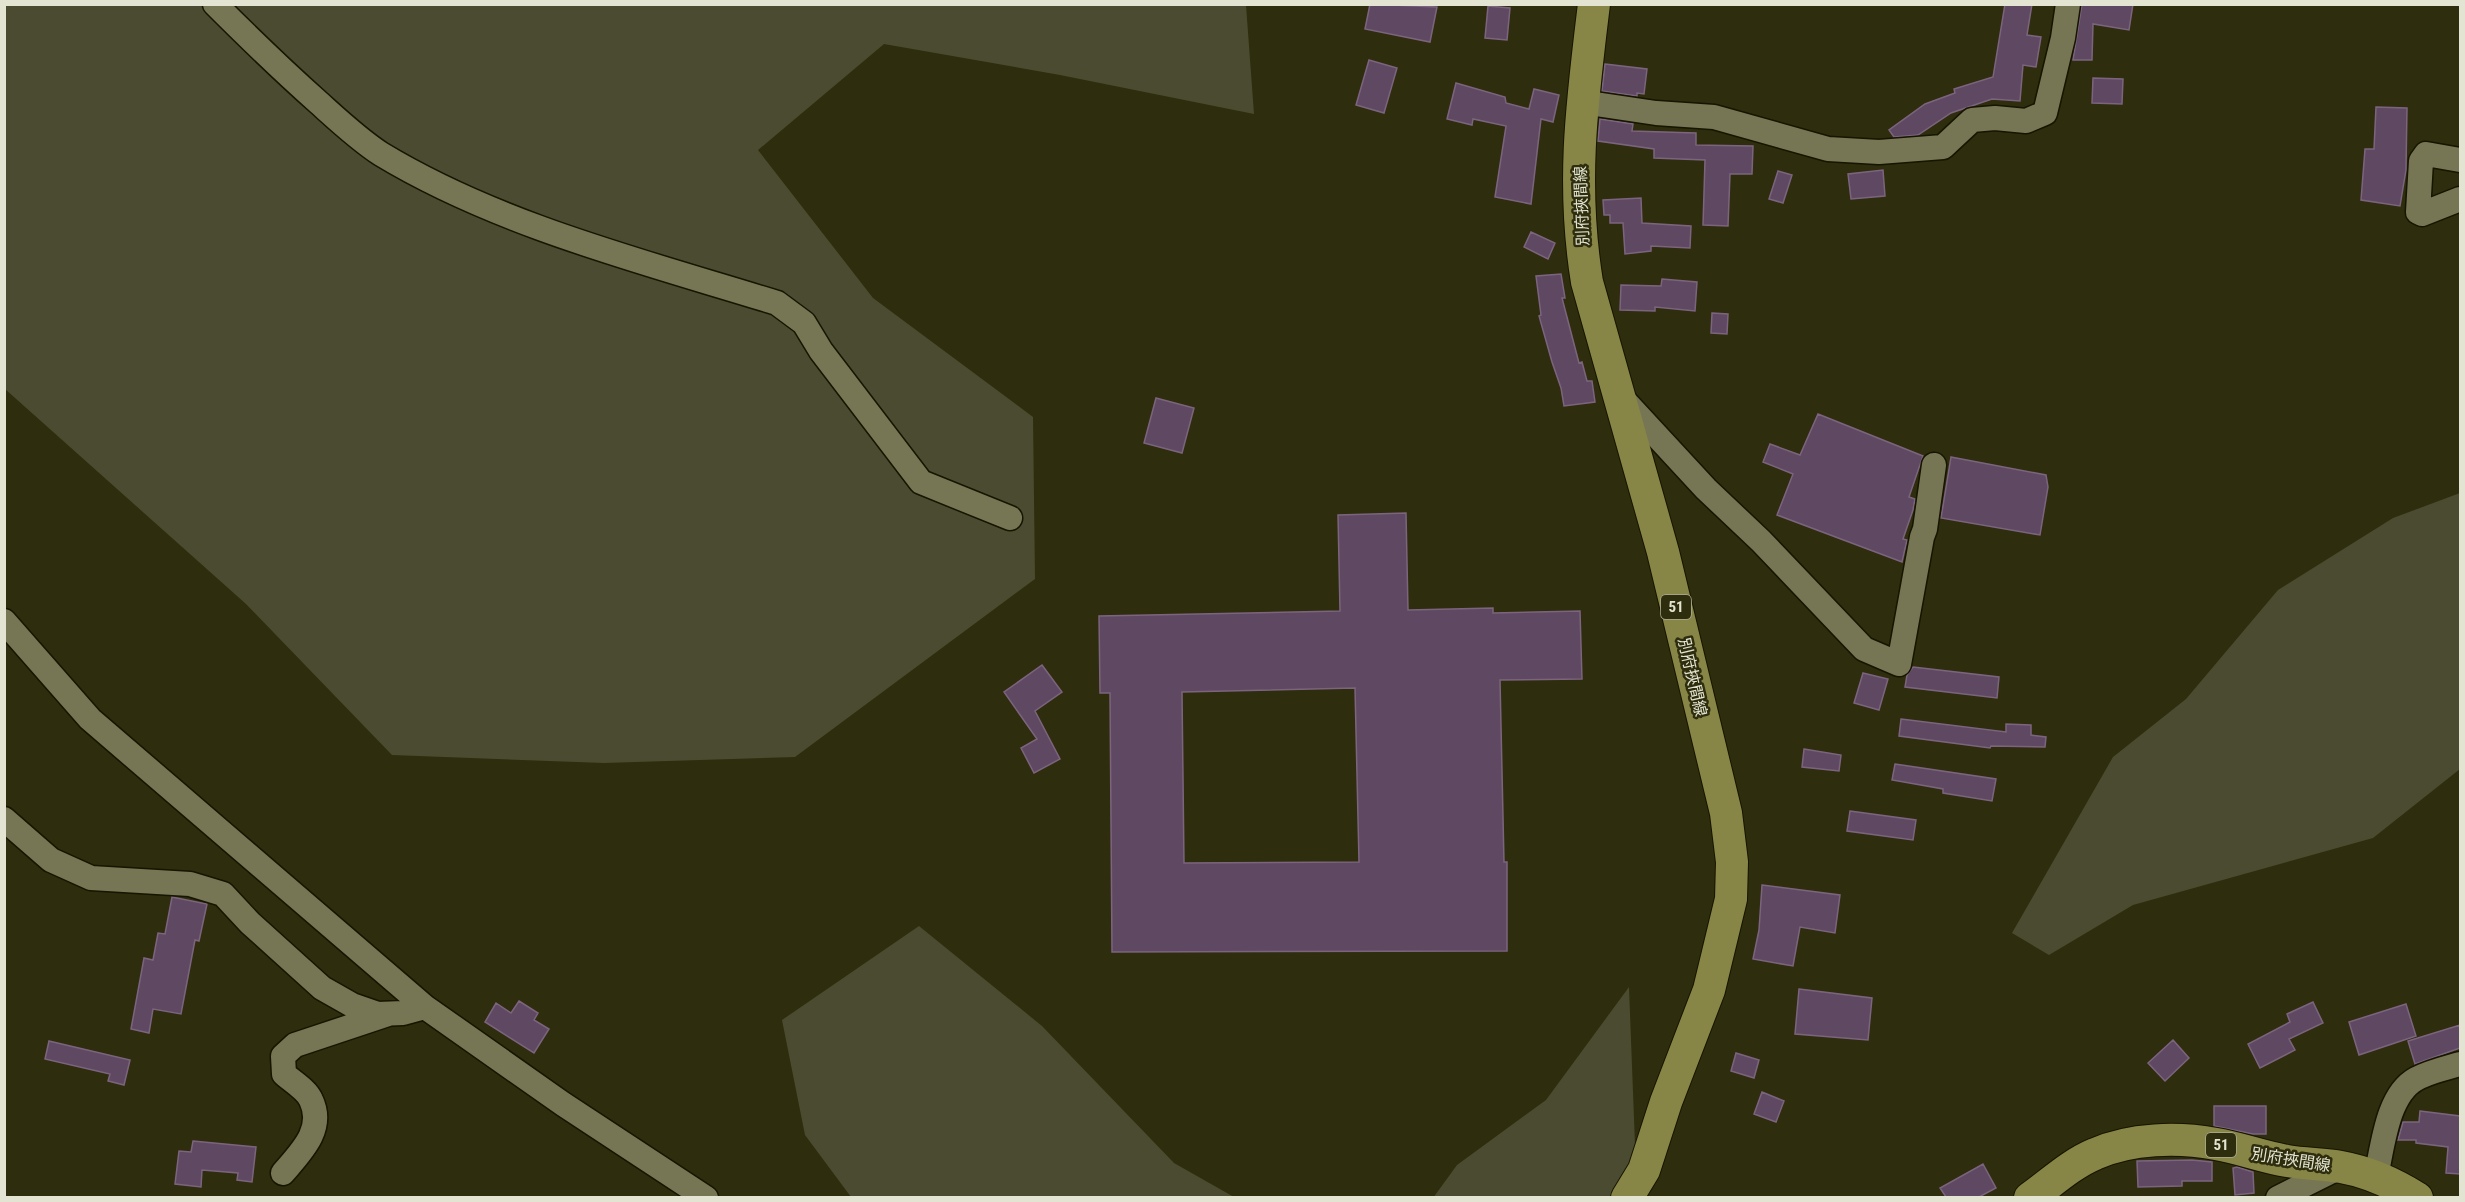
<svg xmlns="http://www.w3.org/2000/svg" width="2465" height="1202" viewBox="0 0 2465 1202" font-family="'Roboto Condensed','Noto Sans JP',sans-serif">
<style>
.green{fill:#4b4b31}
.building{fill:#5f4962;stroke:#7c647e;stroke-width:1.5;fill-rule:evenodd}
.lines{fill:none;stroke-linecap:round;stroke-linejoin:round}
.minor-casing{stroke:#161500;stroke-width:27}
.major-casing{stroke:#161500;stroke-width:34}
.minor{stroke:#767655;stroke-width:24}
.major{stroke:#878647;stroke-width:32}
.labels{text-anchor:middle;stroke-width:5;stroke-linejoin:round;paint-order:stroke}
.shield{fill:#2e2d0d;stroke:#adad96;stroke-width:1.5}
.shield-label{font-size:15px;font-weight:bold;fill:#e3e4d1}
.street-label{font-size:16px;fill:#e3e4d1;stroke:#2e2d0d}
</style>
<rect width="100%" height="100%" fill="#2e2d0d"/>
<path class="green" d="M5,5H1246L1254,114L1060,75L884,44L758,150L873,298L1033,417L1035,579L795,757L604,763L392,755L246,604L5,389Z
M2460,493V769L2373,838L2133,905L2049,955L2012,933L2113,757L2186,699L2278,590L2393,518Z
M919,926L1042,1026L1174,1163L1234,1197H851L805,1135L782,1020Z
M1629,987L1637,1197L1433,1198L1457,1165L1546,1100Z"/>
<path class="building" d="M1370,4L1437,7L1430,42L1365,29Z
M2005,4H2032L2027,35L2041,37L2036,67L2023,65L2020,101L1992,99L1951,113L1918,135L1894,137L1889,130L1925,104L1955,93L1954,89L1993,77Z
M2082,4H2133L2129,30L2093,24L2092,60H2073Z
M1488,6L1510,8L1507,40L1485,38Z
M1369,60L1397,68L1384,113L1356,105Z
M1605,64L1647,69L1644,94L1637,93V96L1602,91Z
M2093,78L2123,79L2122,104L2092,103Z
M1456,83L1505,97L1506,103L1529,109L1534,89L1559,95L1553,122L1541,119L1531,204L1495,197L1506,126L1473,119L1472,125L1447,119Z
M2376,107L2407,108L2406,170L2400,206L2361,200L2365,149H2374Z
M1600,119L1633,124L1632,131L1696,133V145L1753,146L1752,174H1730L1728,226L1703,225L1705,160L1654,158V149L1598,141Z
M1883,170L1885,196L1851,199L1848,174Z
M1778,171L1792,175L1783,203L1769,199Z
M1641,198L1642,223L1691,226L1690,248L1651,246V251L1625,254L1623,223H1610V215H1604L1603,200Z
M1531,232L1555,243L1548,259L1524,247Z
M1561,274L1565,298H1562L1579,363L1582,362L1587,381H1592L1595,402L1564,406L1561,388L1552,362L1539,316L1541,315L1536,276Z
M1662,279L1697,282L1695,311L1655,307V311L1620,310L1621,285L1661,286Z
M1712,313L1728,314L1727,334L1711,333Z
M1156,398L1194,408L1182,453L1144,443Z
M1818,414L1923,456L1909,497L1915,499L1913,510L1903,539L1907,540L1902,562L1777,515L1793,474L1763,462L1770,444L1800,455Z
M1951,457L2046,475L2048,487L2040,535L1941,518Z
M1406,513L1408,610L1493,608V613L1580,611L1582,679L1500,680L1504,862H1507V951L1112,952L1110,693H1100L1099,616L1340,611L1338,515ZM1355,688L1359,862L1184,863L1182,692Z
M1042,665L1062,692L1035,711L1060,759L1034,773L1021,748L1037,739L1004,692Z
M1913,667L1999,677L1997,698L1905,687L1907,675Z
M1863,673L1888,679L1879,710L1854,703Z
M1901,719L2006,732V724L2031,725V735L2046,737L2045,747L1991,746L1990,748L1899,736Z
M1804,749L1841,755L1839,771L1802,767Z
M1895,764L1996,779L1992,801L1943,793V789L1892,780Z
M1850,811L1916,820L1913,840L1847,831Z
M1762,885L1840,895L1835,933L1800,927L1793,966L1753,959L1759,930Z
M172,897L207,904L199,941L195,940L181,1014L153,1009L149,1033L131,1029L144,958L153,960L158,933L165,934Z
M1799,989L1872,998L1868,1040L1795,1034Z
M519,1001L538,1013L534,1020L549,1029L534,1053L485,1022L496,1003L511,1013Z
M2313,1002L2323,1023L2289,1039L2295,1050L2260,1068L2248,1044L2290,1022L2287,1014Z
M2406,1004L2416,1036L2359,1055L2349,1022Z
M2460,1025V1048L2415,1064L2408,1041Z
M2173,1040L2189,1058L2165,1081L2148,1063Z
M49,1041L130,1060L124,1085L108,1081L110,1074L45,1059Z
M1736,1053L1759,1060L1754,1078L1731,1071Z
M1762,1092L1784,1101L1776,1122L1754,1114Z
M2214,1106H2266V1134H2253L2214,1126Z
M2420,1111L2460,1116V1174L2446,1173L2448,1147L2416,1143V1140H2398L2403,1122H2419Z
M193,1141L256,1147L252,1182L237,1180L238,1173L202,1170L201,1187L175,1184L179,1151L191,1152Z
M2192,1160L2212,1162V1181H2182V1186L2138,1187L2137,1161Z
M1983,1164L1996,1188L1979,1197H1946L1940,1188Z
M2237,1167L2253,1172L2254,1193L2235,1195L2233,1168Z"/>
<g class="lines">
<g class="minor-casing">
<path id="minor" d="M215,4C249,38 282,70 318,102C338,120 358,139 381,154C500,226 645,262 777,303L804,323L821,351L921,482L1010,518
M1582,102L1656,113L1714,117L1828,149L1879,152L1943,147L1972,120L1995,118L2026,121L2045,113L2063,38L2068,4
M2460,160L2426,154L2421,161L2418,212L2422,214L2460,199
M1620,396L1706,489L1761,541L1864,649L1899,664L1922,537L1925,529L1934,465
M4,621L90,719L425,1007L563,1104L706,1198
M4,819L51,860L91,878L190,884L223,894L250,923L322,988L352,1005L378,1014L403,1013L425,1007
M283,1173C301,1152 325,1129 311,1100C307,1090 292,1081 284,1074L283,1056L295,1045L388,1014
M2376,1176C2383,1146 2387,1095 2416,1079C2429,1072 2446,1068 2460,1064
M2278,1198L2340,1167"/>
</g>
<g class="major-casing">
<path id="major" d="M1594,4C1582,102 1571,184 1587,282L1663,552L1726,813L1732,862L1731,899L1709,990L1666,1102L1644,1170L1627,1198
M2030,1198C2051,1183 2071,1164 2095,1154C2131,1138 2178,1137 2216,1144C2240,1148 2263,1157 2287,1161C2305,1164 2323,1164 2341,1167C2369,1172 2393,1183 2417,1198"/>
</g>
<use href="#minor" class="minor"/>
<use href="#major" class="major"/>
</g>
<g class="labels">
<g class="shield">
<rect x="1661" y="595" width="30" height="24" rx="4.5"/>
<rect x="2206" y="1133" width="30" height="24" rx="4.5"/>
</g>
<g class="shield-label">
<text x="1676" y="612">51</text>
<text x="2221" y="1150">51</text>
</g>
<g class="street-label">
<text transform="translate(1581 206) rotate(-92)" y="6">別府挾間線</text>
<text transform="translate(1693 677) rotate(77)" y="6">別府挾間線</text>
<text transform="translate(2291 1159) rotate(9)" y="6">別府挾間線</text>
</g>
</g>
<rect width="2465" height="1202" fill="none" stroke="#e3e4d1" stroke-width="12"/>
</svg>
